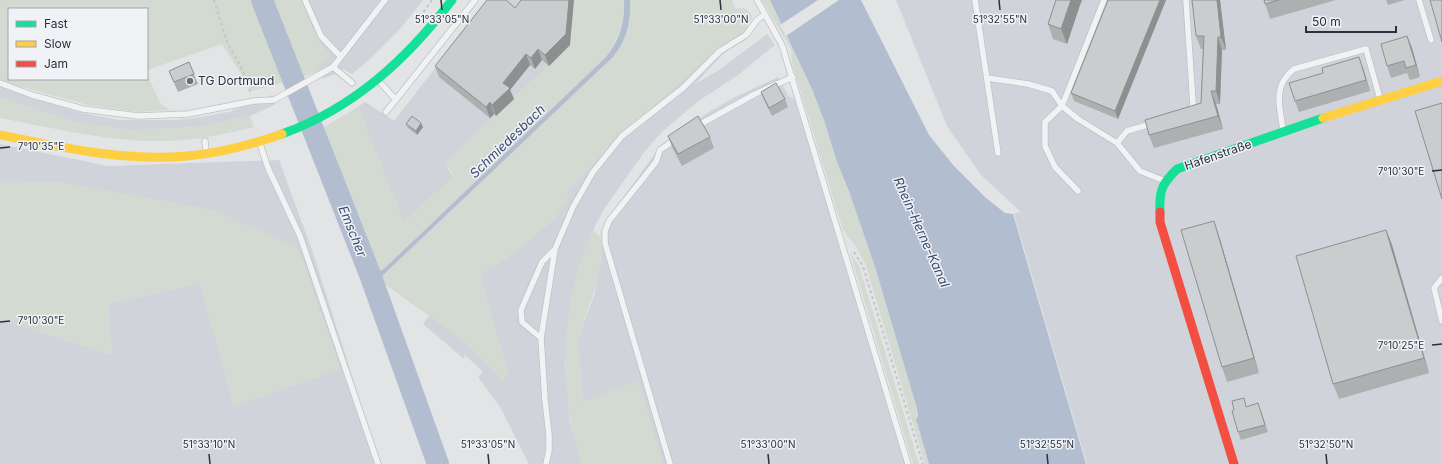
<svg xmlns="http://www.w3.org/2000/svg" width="1442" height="464" viewBox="0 0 1442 464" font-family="Inter,sans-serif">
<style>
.built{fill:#d0d3d9}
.green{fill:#d2dad2}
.water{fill:#b2bed0}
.pier{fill:#e2e4e6}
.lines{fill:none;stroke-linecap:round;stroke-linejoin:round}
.stream{stroke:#b2bed0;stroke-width:3.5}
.river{stroke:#b2bed0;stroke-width:22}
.lane-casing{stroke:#c0c2c4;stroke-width:7}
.path{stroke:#c4c5c9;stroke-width:2;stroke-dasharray:3 3;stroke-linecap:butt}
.lane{stroke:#f1f2f4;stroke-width:5.5}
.fast{stroke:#16e098;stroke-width:9}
.slow{stroke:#ffcf43;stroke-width:9}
.jam{stroke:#f24e42;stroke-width:9}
.wall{fill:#aeafb1}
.shaded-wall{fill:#8d8f90}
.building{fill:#caccce;stroke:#8d8f90}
.ticks{fill:none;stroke:#2a303e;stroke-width:1.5}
.poi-dot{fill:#6a6f79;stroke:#f0f2f6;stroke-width:1.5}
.labels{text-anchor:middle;stroke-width:3;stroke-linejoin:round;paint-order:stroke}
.poi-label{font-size:12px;fill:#2a303e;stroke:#f0f2f6;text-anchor:start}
.street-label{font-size:12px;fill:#2a303e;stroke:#f0f2f6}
.water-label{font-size:13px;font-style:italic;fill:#374c6f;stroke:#f0f2f6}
.ticks-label{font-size:10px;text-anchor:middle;fill:#2a303e;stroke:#f0f2f6;stroke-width:3;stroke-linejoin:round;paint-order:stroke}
</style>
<rect width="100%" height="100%" fill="#e2e4e6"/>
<path class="built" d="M301,0H423L401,28L369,60L352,74L343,69L337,75L335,74L322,79L315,66L328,59L329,54L318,41Z
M488,0H574L570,45L445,163L453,177L404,222L358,107L365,102L394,121Z
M896,0H1442V464H1087L1014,214L1021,212L981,175L947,126Z
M746,30L751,33L745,40L725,52L695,84L719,70L767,34L775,45L738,75L697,102L662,132L645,151L604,209L593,230L582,259L571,303L565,365L570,420L582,464H529L500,407L478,377L483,372L465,355L464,359L423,324L430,315L468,344L502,380L508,375L480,277L488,268L496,266L566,203L568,191L620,135L717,49Z
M778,77L789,97L797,100L905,464H660L659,461L662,460L583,401L578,344L579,336L595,293L602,249L601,232L606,221L659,148L701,117L731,99Z
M0,81L26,96L82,113L119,120H175L195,118L229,112L272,95L276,104L250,116L198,127L133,130L79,123L0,98Z
M0,144L108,166L279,160L312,250L380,464H0V319L112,355L108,304L200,283L234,406L340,369L66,183L0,181Z"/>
<path class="green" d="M0,0H301L318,41L329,54L328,59L316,66L318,71L315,73L252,91L222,44L147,70V9H9V79H147V75L161,104L170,110L137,112L88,105L0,81Z
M574,0H624C625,22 619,39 606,57L384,270L379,271L324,127L358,107L404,221L453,177L451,171L445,163L570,45Z
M630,0H732L736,9C743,7 749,9 752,16L746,30L717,49L620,135L568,191L566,203L554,220L512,255L496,266L488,268L480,277L508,375L502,381L468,344L383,283L381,277L613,57C627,40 631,22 630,0Z
M762,0H770L812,89L825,123L837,162L849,190L875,267L916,405L917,423L929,464H925L866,266L857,248L843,230L792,63L791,49Z
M0,98L79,123L133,130L198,127L250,116L254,127C224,134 194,141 163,141C108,142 54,128 0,118Z
M0,181L66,183L215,210L298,248L341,369L234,406L200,283L108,304L112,355L0,319Z
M593,230C595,232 598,234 600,237C612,256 581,320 578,344L583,401L638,381L662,460L659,461L660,464H582C563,405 560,342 575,282C579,265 586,247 593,230Z
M850,252L859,266L919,464H913Z"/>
<path class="water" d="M624,0H630C631,22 627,40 613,57L381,277L379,271L384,269L606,57C620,40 625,22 624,0Z
M770,0H861L929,135L954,166L985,197L1005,213L1013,214L1086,464H929L916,419L918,416L916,405L875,267L849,191L837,162L825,123L812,89Z"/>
<path class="pier" d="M818,0H839L786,36L780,25Z"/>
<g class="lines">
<path class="stream" d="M371,277L384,272"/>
<path class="river" d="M262,0L371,277L438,464"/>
<g class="lane-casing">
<path id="lane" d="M305,0L321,36L341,57
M757,0L782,45L908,464
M975,0L998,153
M1186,0L1193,104L1189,113
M1419,0L1431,40
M333,67L352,83
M987,78L1028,84L1052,91L1062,106L1078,119L1117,143L1140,171L1165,181
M378,80L396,100
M0,83L32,95L83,109L138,116L188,114L254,101L274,100L333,67L385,0
M386,112L475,0
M697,126L755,94L793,77
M1283,129C1279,106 1273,85 1294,69L1366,49L1380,99
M205,141L206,153
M1117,143L1127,131L1154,123
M260,144L268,168L300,236L378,464
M1078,191L1055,167L1045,146V122L1062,106L1104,0
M1442,278L1434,288L1442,321
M541,338L522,322L521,310L542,262L555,249
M546,464L549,450V435L545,400L541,338L555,249L573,207L593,172L622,136L683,88L720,51L746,35L757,20L765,14
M670,464L605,243V231L609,221L656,162L660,150L676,139"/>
</g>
<path class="path" d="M214,0L227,42L242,69L251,94
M420,17L432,0
M854,252L863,266L923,464"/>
<use href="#lane" class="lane"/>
<path class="fast" d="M282,134C354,108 407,59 452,0
M1160,212C1159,190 1162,184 1177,169L1323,118"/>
<path class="slow" d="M1323,118L1442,81
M0,135C61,147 125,162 187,156C220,153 251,145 282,134"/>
<path class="jam" d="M1160,212V222L1234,464"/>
</g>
<path class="wall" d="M1056,0H1082L1080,5L1067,44L1053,39L1048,24Z
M1108,0H1166L1118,119L1074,101L1071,93Z
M1220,0L1226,50H1222L1220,104H1216L1223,129L1154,148L1149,135L1201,103L1203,49H1201L1196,36Z
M1264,0H1336L1270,19Z
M1386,0H1405L1388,5Z
M515,8L570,45L549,66L542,60L535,69L530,65L510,90L514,99L496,116L494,114L490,118L439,77L435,66Z
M1407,36L1412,48L1420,77L1410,80L1407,73L1391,78L1387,66Z
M189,62L198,84L178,92L169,71Z
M1363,68L1370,91L1299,112L1295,101Z
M761,92L785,99L788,107L772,116L764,100Z
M406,124L423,127L417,135L408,128Z
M668,136L710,137L714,148L682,166L672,147Z
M1386,230L1392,245L1429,373L1339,399L1333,384Z
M1219,236L1259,373L1227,382L1222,367Z
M1247,407L1261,411L1268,432L1241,440L1238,432Z"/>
<path class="shaded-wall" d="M569,0H574L570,45L549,66L545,55Z
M1071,0H1082L1080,5L1067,44L1061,29Z
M1160,0H1166L1118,119L1115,111Z
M1217,0H1220L1226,50L1221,37Z
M1407,36L1412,48L1420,77L1416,65Z
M1218,37L1222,50L1220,104L1216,91Z
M538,49L542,60L535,69L531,58Z
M526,54L530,65L510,90L514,99L496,116L492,105L503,83Z
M1359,57L1363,68L1370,91L1366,80Z
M1211,91L1216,104L1223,129L1218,116Z
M490,102L494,114L490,118L486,107Z
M421,123L423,127L417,135L416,131Z
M1214,221L1219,236L1259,373L1254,358Z
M1386,230L1392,245L1429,373L1424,358Z"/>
<path class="building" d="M487,0H506L515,8L521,0H569L566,34L545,55L538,49L531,58L526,54L503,83L510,88L492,105L490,102L486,107L435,66Z
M1056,0H1071L1061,29L1048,24Z
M1108,0H1160L1115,111L1071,93Z
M1192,0H1217L1221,37H1218L1216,91H1211L1218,116L1149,135L1145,120L1201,103L1204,36H1196Z
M1264,0H1279L1265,4Z
M1430,0H1442V42Z
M1407,36L1416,65L1406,68L1404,61L1387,66L1381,44Z
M1359,57L1366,80L1295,101L1289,83L1323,73L1322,68Z
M189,62L194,74L174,82L169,71Z
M776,83L785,99L769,108L761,92Z
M1442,103V199L1415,111Z
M412,116L421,123L416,131L406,124Z
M698,116L710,137L678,154L668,136Z
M1214,221L1254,358L1222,367L1181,230Z
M1386,230L1424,358L1333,384L1296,256Z
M1244,398L1246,407L1258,403L1265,425L1238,432L1232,411L1234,410L1232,401Z"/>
<path class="ticks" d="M441,0L442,10M720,0L721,10M999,0L1000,10M0,148L10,147M1432,171L1442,170M0,322L10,321M1432,345L1442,344M209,454L210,464M488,454L489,464M768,454L769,464M1047,454L1048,464M1326,454L1327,464"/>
<circle class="poi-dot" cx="190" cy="81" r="4"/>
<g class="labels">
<g class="poi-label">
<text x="198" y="85">TG Dortmund</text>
</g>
<g class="street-label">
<text transform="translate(1218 155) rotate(-19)" y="4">Hafenstraße</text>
</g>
<g class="water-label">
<text transform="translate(507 141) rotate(-44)" y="5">Schmiedesbach</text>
<text transform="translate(353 231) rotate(68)" y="5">Emscher</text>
<text transform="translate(922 232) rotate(66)" y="5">Rhein-Herne-Kanal</text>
</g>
</g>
<g class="ticks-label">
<text x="442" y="23">51°33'05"N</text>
<text x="721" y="23">51°33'00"N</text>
<text x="1000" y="23">51°32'55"N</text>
<text x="41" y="150">7°10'35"E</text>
<text x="1401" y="175">7°10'30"E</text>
<text x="41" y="324">7°10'30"E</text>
<text x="1401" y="349">7°10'25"E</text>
<text x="209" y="448">51°33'10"N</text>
<text x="488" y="448">51°33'05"N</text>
<text x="768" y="448">51°33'00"N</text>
<text x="1047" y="448">51°32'55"N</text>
<text x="1326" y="448">51°32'50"N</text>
</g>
<rect x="8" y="8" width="140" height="72" fill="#f0f2f6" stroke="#a1a4ac"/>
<rect x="16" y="21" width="20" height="6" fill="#16e098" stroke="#a1a4ac"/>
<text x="44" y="28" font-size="12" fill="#2a303e">Fast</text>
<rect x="16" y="41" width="20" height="6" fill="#ffcf43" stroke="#a1a4ac"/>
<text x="44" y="48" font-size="12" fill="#2a303e">Slow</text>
<rect x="16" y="61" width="20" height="6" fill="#f24e42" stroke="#a1a4ac"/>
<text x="44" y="68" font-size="12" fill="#2a303e">Jam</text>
<path d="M1306 26v6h90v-6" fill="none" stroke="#2a303e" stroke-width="2"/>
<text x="1312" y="26" font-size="12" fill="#2a303e" stroke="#f0f2f6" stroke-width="3" paint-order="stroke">50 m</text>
</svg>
